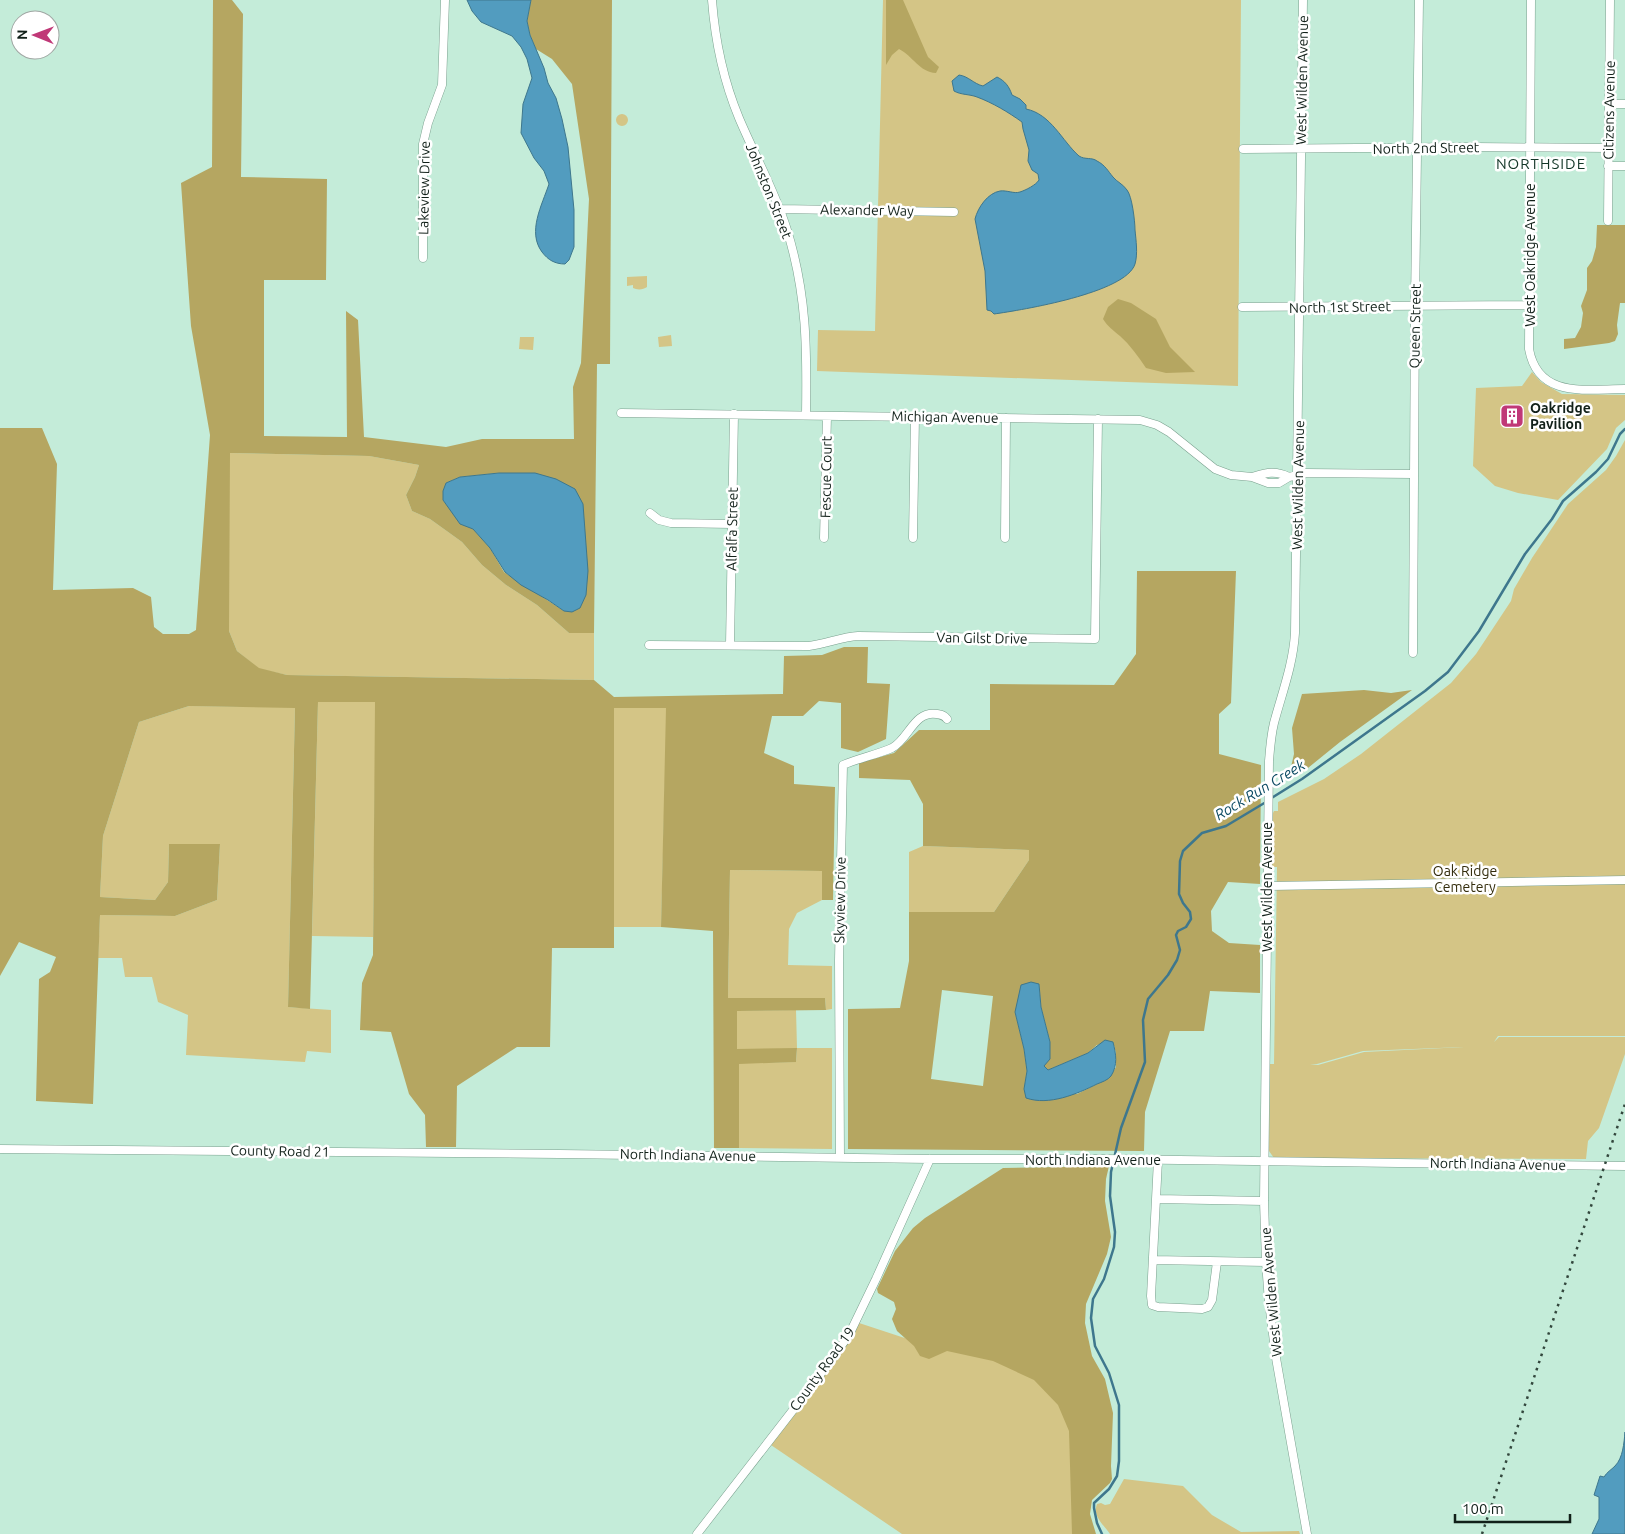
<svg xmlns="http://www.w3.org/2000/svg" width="1625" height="1534" viewBox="0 0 1625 1534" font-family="Ubuntu,sans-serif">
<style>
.green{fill:#d4c586;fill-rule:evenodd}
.forest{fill:#b5a661;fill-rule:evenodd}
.water{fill:#529cbf;stroke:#3e778d}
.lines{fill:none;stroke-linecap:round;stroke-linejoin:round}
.stream{stroke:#3e778d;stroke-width:2.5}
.minor-casing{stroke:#7aa08e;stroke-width:9}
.minor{stroke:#fff;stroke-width:8}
.rail{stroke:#33473d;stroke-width:2.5;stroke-dasharray:2.5 5;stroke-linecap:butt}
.labels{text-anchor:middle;stroke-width:5;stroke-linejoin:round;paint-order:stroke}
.street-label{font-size:14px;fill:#112019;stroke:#fff}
.poi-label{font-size:14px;font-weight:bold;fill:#112019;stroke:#fff;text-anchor:start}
.park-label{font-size:14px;fill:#332c0c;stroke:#fff}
.neighbourhood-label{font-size:15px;letter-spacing:1px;fill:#123627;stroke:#fff}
.water-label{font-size:15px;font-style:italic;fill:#0b4a63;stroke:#fff}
</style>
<rect width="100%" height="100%" fill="#c4ecd9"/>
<path class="green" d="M883,0H1241L1238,386L817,371L818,330L875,331Z
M616 120a6 6 0 1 1 12 0a6 6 0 1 1-12 0Z
M647,276V287C643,290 637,290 633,288V285L627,286V277Z
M671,335L672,346L659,347L658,337Z
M520,337H534L533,350L519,349Z
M1532,372L1541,382L1562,394L1625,395V420L1616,428L1607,449L1558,500L1518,493L1495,486L1473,466L1476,388L1522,386Z
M1625,440V1036H1498L1494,1042L1499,1037H1625V1054L1599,1128L1588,1141L1586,1159L1274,1158L1269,1151L1270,1064H1274L1277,867H1272V815L1274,811H1278V802L1324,779L1361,754L1451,683L1476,654L1511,601L1514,589L1532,558L1568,504L1606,470L1616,456ZM1464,1047L1364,1052L1318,1065L1310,1064H1317L1363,1051Z
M229,453L369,456L419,465L415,477L406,495L412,511L430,519L462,542L482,565L506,585L537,605L569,633H594V680L287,675L259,669L237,651L229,631Z
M318,701L376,702L373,937L312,936Z
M189,706L295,707L288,1007L331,1010V1053L307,1051L305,1062L186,1055L188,1015L158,1002L152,977H125L122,958H98L100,915L175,916L217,900L220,844H169L168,882L155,900L100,897L103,836L139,722Z
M614,707L667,708L661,927H614Z
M923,846L1029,850V860L994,912H909V852Z
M730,870L823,871L822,900L797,913L789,929L788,965L832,966V1009L826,1010L825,998H728Z
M796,1010L797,1048H832V1149L739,1148L738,1063L796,1062L797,1049H737V1011Z
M856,1322L929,1346L993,1358L1035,1376L1060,1402L1071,1431L1075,1534H902L768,1443Z
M1124,1479L1183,1486L1212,1515L1241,1532L1299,1531L1300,1534H1110C1104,1525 1092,1516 1097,1504L1101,1503L1105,1505L1110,1504Z"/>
<path class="forest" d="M213,0H232L243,14L241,177L327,179L326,280H264V436L347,437L346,311L358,320L364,437L446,447L482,439H574L573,387L581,363L589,199L572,84L552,59L536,49L530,35L527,21L531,0H612L610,364H597L594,633H569L537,605L506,585L482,565L462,542L430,519L412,511L406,495L415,477L419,465L369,456L230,453L229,631L237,651L259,668L287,675L594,680L614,697L783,694L784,656L822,655L844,647H868L867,683L890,684L886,739L858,752L841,748V703L819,701L803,716H772L764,753L794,766V784L835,787L833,900H822V871L730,870L728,998H825L826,1010L737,1011V1049L797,1048L796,1062L739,1064V1148H714L713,931L661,927L666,708H614V948H552L550,1047H517L457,1086L456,1147H426L425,1115L409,1094L391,1032L360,1030L362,983L373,955L375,702H318L310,1009L288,1007L295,708L189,706L139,722L103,836L100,897L155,900L168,882L169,844H220L217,900L175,916L100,915L93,1104L36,1101L39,979L50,972L56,957L19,942L0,976V1006V428H42L57,464L53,590L133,588L151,597L154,627L163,634H189L196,630L210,435L191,326L181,183L212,167ZM499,473L564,611L504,572L490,548L473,529L450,509L443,500L446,483L460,477Z
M886,0H903L928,57L939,67L936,73C919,72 913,56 899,49L892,55L886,65Z
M1597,225H1625V303H1620L1617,325L1618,334L1615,341L1609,343L1564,349V339L1575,338L1581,327L1583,313L1581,306L1587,290V268L1592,261L1596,247Z
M1118,299L1131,303L1156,319L1170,347L1195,372L1166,373L1146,368C1138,356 1130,345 1120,336C1113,330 1108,327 1103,319L1108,307Z
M1137,571H1236L1231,703L1219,714V754L1261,765L1260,884L1228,882L1211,911L1212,931L1229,943L1260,945V993L1210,991L1204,1031H1170L1145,1112L1144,1151L848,1149V1009L900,1008L909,961V912H994L1029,860V850L923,846V804L910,780L859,778V763L894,753L919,730H990V684L1114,685L1136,654ZM1039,984L1041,1007L1050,1042L1044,1066L1048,1070L1088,1053L1097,1045L1113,1042L1116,1053V1067L1109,1078L1077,1094L1024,1090L1027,1071L1024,1049L1015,1012ZM942,990L993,996L983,1086L931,1079Z
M1364,690L1391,693L1412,690L1340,742L1303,772L1292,776L1291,767L1294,754L1292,728L1302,694Z
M1109,1166L1106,1179L1105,1201L1111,1237L1107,1254L1086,1304L1085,1323L1092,1356L1105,1379L1113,1413L1111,1466L1112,1479L1110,1483L1092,1500L1090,1514L1096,1534H1072L1069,1431L1058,1405L1034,1380L993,1361L947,1351L929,1359L920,1356L914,1346L897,1331L892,1319L896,1309L894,1302L878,1293L877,1289L895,1251L913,1228L925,1218L1003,1168Z"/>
<path class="water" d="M467,0H531L527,21L530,35L544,68L548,83L556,98L562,119L568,147L574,210V247L569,260L565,264C555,264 548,260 542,252C527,232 542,205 549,184L544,171L534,158L521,133L523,104L532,78L527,59L521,47L512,36L481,22L472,11Z
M959,75C968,76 974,84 983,86L997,77C1005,81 1009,86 1012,95L1020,99L1026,105V109C1051,114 1062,141 1079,156C1085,160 1092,157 1097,161C1105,165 1108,171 1113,177C1117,182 1123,184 1127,190C1132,196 1135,221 1135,230C1136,240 1138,254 1135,264C1126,293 1022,310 994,314L991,311L987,310L985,271L975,219C978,207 988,193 1000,191C1007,190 1014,194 1020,192C1026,190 1036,185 1039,180L1038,174L1032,170L1028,161L1029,150L1023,129L1022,122C1008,112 993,103 977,97C969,94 961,95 954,91L952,81Z
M499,473H535L556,479L575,489L583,504L588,571L586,595L580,608L572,612L564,611L548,600L521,585L505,572L490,548L473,529L460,524L443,500V491L446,483L460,477Z
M1031,982L1039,984L1041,1007L1050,1042V1059L1044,1066L1048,1070L1088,1053L1105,1040L1113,1042C1116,1054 1118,1065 1111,1076C1108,1080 1102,1082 1097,1084C1077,1094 1049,1106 1026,1098L1024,1089L1027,1071L1024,1049L1015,1012L1021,985Z
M1625,1432V1534H1592L1599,1519V1497L1594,1495L1600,1476L1604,1477C1607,1472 1611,1470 1615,1466C1623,1458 1624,1443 1625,1432Z"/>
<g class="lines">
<path class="stream" d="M1270,799L1302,779L1425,691L1448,672L1479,631L1525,554L1552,519L1563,501L1596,472L1608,459L1620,434L1625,429
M1102,1534L1097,1523L1094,1508V1503L1109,1489L1117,1476L1119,1461V1405L1109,1373L1095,1346L1091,1318L1093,1299L1104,1279L1114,1247L1115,1232L1110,1196L1111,1172L1121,1128L1145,1062L1143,1020L1148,999L1168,975L1177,960L1180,950L1176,935L1178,931L1186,927L1191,919L1190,912L1183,903L1179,894L1180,861L1183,851L1202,833L1226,826L1266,802"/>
<g class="minor-casing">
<path id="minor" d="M712,0C715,40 724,82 739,118C755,156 775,191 787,230C807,294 807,350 806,415
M1303,0L1295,633C1293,665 1282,693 1274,723C1271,735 1270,748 1269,761L1264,1201L1266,1262L1269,1302L1276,1358L1307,1534
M1531,0L1529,349C1538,399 1586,389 1625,389
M1610,104H1625
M1243,149L1474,147L1609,148
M1608,166H1625
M780,209L954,212
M1608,221L1610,0
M423,258V144L428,123L442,85L445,0
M1242,307L1529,305
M621,413L1140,420L1157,425L1169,432L1215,469L1231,475L1252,477L1268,483H1279L1289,477L1306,473L1413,474
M1252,477C1266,473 1275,470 1289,477
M650,513L659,520L671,523L732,524
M824,538L827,416
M913,538L915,416
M1005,538L1006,418
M649,645L809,646C826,644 841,637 858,636L1095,639L1098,419
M730,645L734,414
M1413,653L1415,306L1419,0
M1267,886L1625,880
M0,1149L560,1154L930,1159H1105L1625,1166
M840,1158L839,960L843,765C859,758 876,755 892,748C909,739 914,710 937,714C942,715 944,715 947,719
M1158,1160L1151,1296L1152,1305L1158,1307L1202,1309L1208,1307L1212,1300L1217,1262
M1157,1199L1264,1201
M1153,1260L1266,1262
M697,1534L814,1383L849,1335L876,1279L930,1159"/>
</g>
<use href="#minor" class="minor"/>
<path class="rail" d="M1482,1534L1625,1104"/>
</g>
<defs>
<g id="building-square" transform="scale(1.25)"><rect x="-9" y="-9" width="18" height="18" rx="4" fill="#c03877" stroke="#fff"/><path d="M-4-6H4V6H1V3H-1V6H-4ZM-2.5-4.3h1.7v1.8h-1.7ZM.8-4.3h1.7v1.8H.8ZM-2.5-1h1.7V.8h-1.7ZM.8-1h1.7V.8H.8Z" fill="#fff"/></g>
</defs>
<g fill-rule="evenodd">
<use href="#building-square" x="1512" y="416"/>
</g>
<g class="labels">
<g class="street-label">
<text transform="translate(1302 80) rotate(-89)" y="5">West Wilden Avenue</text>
<text transform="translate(1609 110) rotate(-89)" y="5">Citizens Avenue</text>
<text transform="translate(1426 148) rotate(-1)" y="5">North 2nd Street</text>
<text transform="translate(424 188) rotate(-89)" y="5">Lakeview Drive</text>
<text transform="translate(769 191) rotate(68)" y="5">Johnston Street</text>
<text transform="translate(867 210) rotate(1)" y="5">Alexander Way</text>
<text transform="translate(1530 255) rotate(-90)" y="5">West Oakridge Avenue</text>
<text transform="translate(1340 307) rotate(-1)" y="5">North 1st Street</text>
<text transform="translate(1415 326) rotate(-89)" y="5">Queen Street</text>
<text transform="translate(945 417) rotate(1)" y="5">Michigan Avenue</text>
<text transform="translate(826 477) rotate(-89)" y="5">Fescue Court</text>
<text transform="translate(1298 485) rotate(-89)" y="5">West Wilden Avenue</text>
<text transform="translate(732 529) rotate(-89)" y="5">Alfalfa Street</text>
<text transform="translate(982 638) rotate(1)" y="5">Van Gilst Drive</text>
<text transform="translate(1267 887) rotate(-90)" y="5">West Wilden Avenue</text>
<text transform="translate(840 900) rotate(-89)" y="5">Skyview Drive</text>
<text transform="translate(280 1151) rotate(1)" y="5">County Road 21</text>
<text transform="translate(688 1155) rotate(1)" y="5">North Indiana Avenue</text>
<text x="1093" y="1165">North Indiana Avenue</text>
<text transform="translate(1498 1164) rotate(1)" y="5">North Indiana Avenue</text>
<text transform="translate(1271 1292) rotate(-95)" y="5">West Wilden Avenue</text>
<text transform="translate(822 1369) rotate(-54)" y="5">County Road 19</text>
</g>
<g class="poi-label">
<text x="1530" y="413">Oakridge<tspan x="1530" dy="16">Pavilion</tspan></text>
</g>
<g class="park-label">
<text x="1465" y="876">Oak Ridge<tspan x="1465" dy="16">Cemetery</tspan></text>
</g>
<g class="neighbourhood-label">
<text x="1541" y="169">NORTHSIDE</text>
</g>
<g class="water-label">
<text transform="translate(1260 790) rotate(-31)" y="5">Rock Run Creek</text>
</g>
</g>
<g transform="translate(35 35) rotate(271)"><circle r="24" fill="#ffffff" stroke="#a0a6a3"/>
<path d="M0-4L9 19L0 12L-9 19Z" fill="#c03877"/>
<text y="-8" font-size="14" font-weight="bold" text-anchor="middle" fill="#112019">N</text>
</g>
<path d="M1455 1514v8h115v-8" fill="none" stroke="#112019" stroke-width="2.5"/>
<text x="1462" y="1514" font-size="15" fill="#112019" stroke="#ffffff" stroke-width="4" paint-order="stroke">100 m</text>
</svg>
